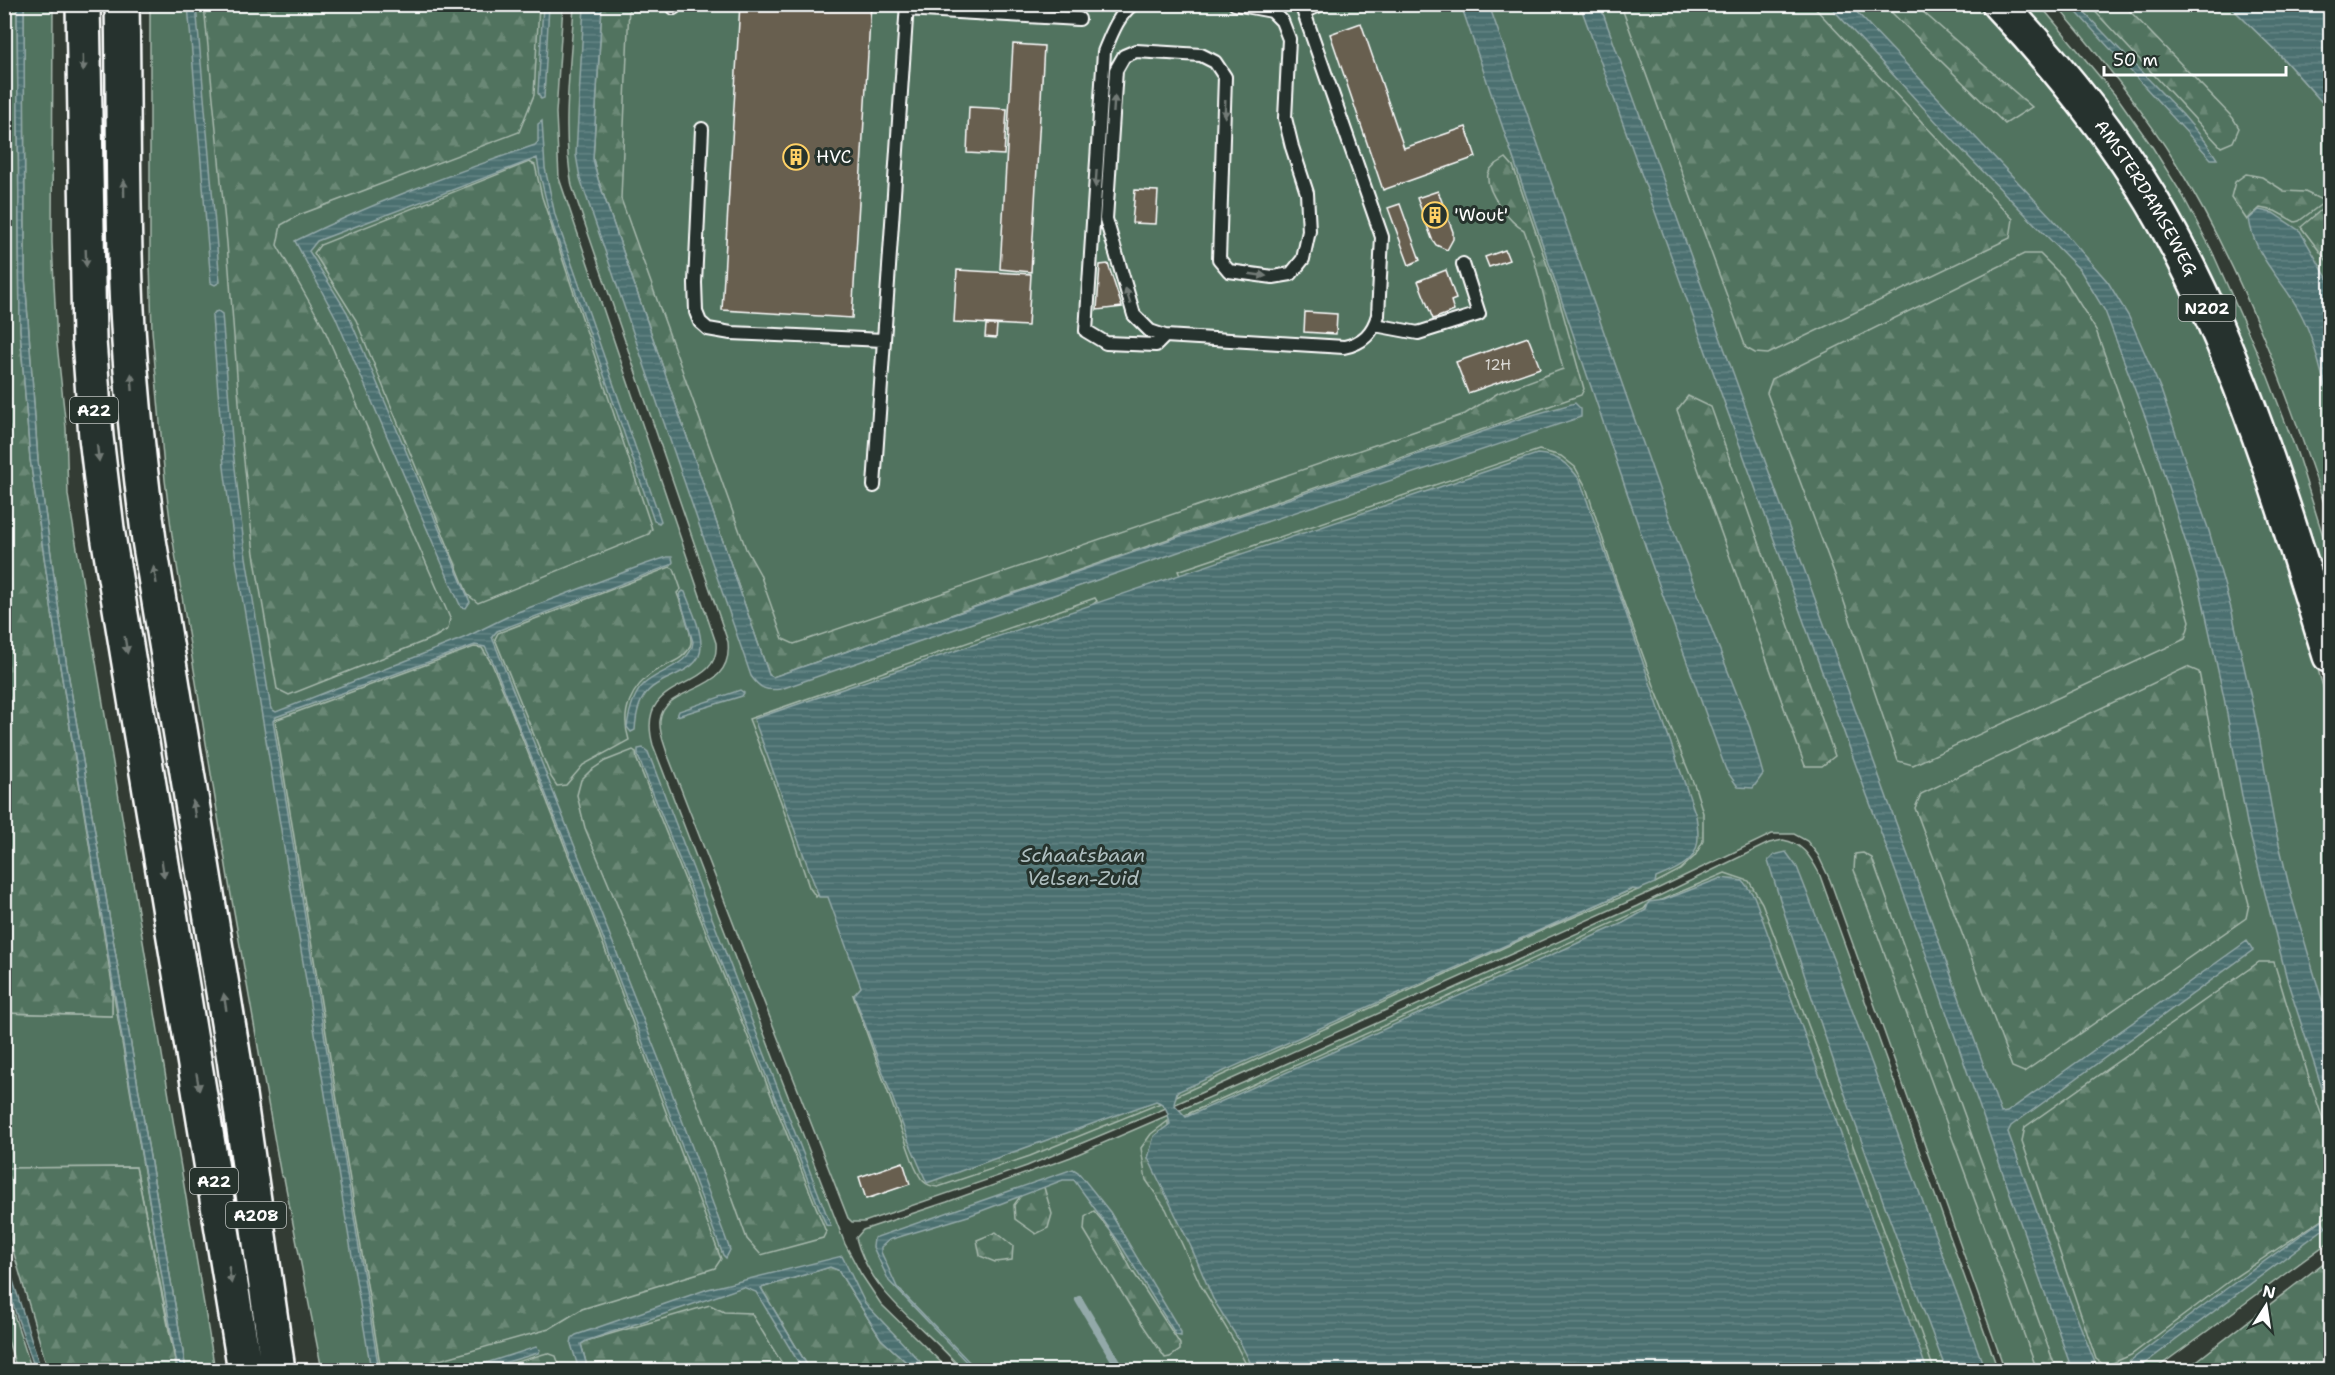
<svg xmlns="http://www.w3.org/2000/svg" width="2335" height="1375" viewBox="0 0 2335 1375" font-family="'Shantell Sans',sans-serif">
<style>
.grass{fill:#51735e;stroke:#a8b9ae;stroke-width:1.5}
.forest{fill:url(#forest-firs);stroke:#a8b9ae;stroke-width:1.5}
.wetland{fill:url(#wetland-marsh);stroke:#a8b9ae;stroke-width:1.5}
.water{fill:url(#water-rules);stroke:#93a9a9;stroke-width:1.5}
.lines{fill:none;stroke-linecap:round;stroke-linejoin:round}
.stream{stroke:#93a9a9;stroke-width:8}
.building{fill:#675e50;stroke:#fff;stroke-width:1.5}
.lane-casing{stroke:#fff;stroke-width:16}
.primary-casing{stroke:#fff;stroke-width:38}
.highway-casing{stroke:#fff;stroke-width:38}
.lane{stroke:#26332d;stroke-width:12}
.primary{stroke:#26332d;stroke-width:33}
.highway{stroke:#26332d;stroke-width:33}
.oneway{fill:#727a76}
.labels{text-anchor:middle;stroke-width:6;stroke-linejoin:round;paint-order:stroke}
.number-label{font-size:15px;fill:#d9d7d3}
.shield{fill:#26332d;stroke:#bec2c0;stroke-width:1.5}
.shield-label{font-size:16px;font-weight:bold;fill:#fff}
.poi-label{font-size:18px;fill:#fff;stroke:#26332d;text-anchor:start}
.street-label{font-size:18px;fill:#fff;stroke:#26332d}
.water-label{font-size:20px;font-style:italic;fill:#aebebf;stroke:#26332d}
</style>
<defs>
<pattern id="forest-firs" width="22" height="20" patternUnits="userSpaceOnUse" patternTransform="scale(1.5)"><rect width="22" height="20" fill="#51735e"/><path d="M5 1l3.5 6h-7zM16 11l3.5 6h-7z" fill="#6b8876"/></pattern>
<pattern id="wetland-marsh" width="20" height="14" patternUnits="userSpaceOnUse" patternTransform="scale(1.5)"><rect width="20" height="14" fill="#51735e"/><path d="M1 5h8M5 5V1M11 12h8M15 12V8" fill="none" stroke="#6b8876"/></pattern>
<pattern id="water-rules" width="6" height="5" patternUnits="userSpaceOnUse" patternTransform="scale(1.5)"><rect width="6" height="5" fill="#4b6f70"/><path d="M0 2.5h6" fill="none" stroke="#668585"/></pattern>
</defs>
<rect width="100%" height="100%" fill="#333c34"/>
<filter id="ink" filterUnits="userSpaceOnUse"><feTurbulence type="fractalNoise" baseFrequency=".0167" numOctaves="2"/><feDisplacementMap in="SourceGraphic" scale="12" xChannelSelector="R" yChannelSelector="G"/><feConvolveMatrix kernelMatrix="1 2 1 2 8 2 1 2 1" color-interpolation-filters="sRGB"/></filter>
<g filter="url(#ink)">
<path class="grass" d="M24,5H53L52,243L57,344L66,428L68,495L215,1370H186L65,655L38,461L25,277Z
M150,5H563L556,113L559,178L716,643C721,695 633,672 653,745L845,1244L861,1274L881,1304L949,1370H322L284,1178L281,1176L228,878L172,535L165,480L152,331L150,263Z
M574,5H1979L2067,104L2121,180L2163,253L2201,332L2234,410L2288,569L2330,710V1241L2154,1370H2005L1830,880L1818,855L1807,841L1794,834H1772L1659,888L1178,1103L1027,1166L864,1222H852L848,1218L667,753C664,743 659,732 660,721C664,682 734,697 728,642L572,186C561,127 571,64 574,5Z
M2021,5H2040L2120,101L2153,148L2183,196L2212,251L2268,377L2297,453L2330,558V599L2299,498L2269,418L2108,108L2078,67Z
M2056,5H2229L2277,52L2330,111V521C2289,397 2245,275 2176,163C2141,107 2099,55 2056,5Z
M1783,840C1802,843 1810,856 1819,873L1998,1370H962C927,1327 871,1297 856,1238L863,1230L947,1202L1071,1157L1252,1079L1638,906L1769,843Z
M112,984L178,1370L136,1167L5,1168L4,1013L112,1016Z
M4,1285L32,1370H17L5,1331Z"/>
<path class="forest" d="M17,4L20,329L30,459L58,654L112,984V1016L5,1013L4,5Z
M204,5H539L534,95L519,132L299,215L281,225L277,245L323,326L450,618L448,629L435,637L289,695L277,689L254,554L242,442L227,243Z
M602,5H629L621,199L746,549L760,574L783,639L794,644L1465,414L1498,393L1563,369L1533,255L1524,230C1510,223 1485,191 1488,174C1490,166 1500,162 1506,158L1513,166L1560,303L1584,389L1581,395L773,677L769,675L598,179L593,159Z
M1623,5H1812L2013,219L2010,238L1768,354L1755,353L1746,348L1623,11Z
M1884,5H1915L2032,107L2005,124Z
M2089,5H2124L2233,118L2239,128L2233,142L2221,147Z
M529,162L535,165L542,197L652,529L649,534L478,603L468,595L356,320L314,253L320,245Z
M2246,174L2262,177L2284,191L2305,192L2322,200L2323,203L2299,221L2295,222L2275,211L2260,208L2247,220L2231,197L2235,182Z
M2327,205L2330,207V265L2301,227Z
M2024,254H2040L2063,277L2096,330L2147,474L2190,621L2185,639L1913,765L1898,761L1835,575L1767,393L1772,379Z
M1688,396L1711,407L1835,756L1822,766H1805L1677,410Z
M670,567L674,569L681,589L677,593C681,604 692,632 691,643C688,659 667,664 655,671C631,687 620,712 629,740L583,765L566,785L557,786L551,777L495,639L498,633Z
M474,647L482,648L492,664L508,702L597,928L721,1259L715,1268L582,1309L549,1329L404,1370H387L380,1364L275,720Z
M2187,667L2199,672L2231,837L2249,904L2246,918L2024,1072L2012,1067L1915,808L1921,794Z
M633,750L636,752L637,760L826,1232L823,1238L761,1255L747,1239L712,1141L650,983L585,828L577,795L581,780L590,771L605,761Z
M1863,853L1872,858L2055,1366L2044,1370H2037L1854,870L1855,854Z
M2259,962H2274L2310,1081L2330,1140V1214L2232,1279L2131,1355L2106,1366L2096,1359L2022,1141L2025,1127Z
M136,1167L177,1370H48L12,1247L5,1209V1168Z
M1043,1184L1052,1214L1048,1228L1036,1234L1015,1219L1014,1205L1027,1187Z
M1094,1211L1110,1230L1132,1270L1180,1344V1350L1170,1357L1165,1358L1130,1306L1084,1230L1085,1217Z
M996,1232L1013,1246L1012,1260L995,1262L980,1256L977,1240Z
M2330,1258V1350L2321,1370H2185Z
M830,1267L838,1270L881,1339L915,1370H810L761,1288Z
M710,1305L724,1312L751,1313L786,1370H588L581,1344L586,1341Z
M547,1353L556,1356L561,1370H490Z"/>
<path class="wetland" d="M1539,450L1561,456L1575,467L1586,487L1621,595L1656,691L1695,787L1703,813V841L1695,856L1680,870L1655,883V878L1182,580L1178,571Z
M1095,598L1097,601L1080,614L816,897L809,887L781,802L749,719Z
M1725,873L1749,881L1762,903C1821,1058 1879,1214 1934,1370H1912L1666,902L1661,900Z
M1633,889L1638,890L1536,933L1174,1097L1182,1087Z
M1647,905L1646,912L1621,927L1201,1113L1185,1115L1644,909Z
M853,995L1152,1099L1161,1103L1030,1156L938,1187C923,1186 920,1178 914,1165Z
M1168,1121V1129L1259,1370H1249L1234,1341L1201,1286L1166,1209L1146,1180L1141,1148L1151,1134Z"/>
<path class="water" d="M17,5H24L25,277L38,461L65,655L186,1370H178L173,1343L58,654L30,459L20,329Z
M188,5H196L220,282L215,285L211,283Z
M543,5H549L544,98L541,99L538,93Z
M584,5H602L593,159L598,179L769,675L773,677L1525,417L1575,403L1581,409V417L1251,527L781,689C766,691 760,689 751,676L580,178L576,155Z
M1461,5H1489L1677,540L1750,728L1763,774L1753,788L1738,787L1726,770L1649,557Z
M1580,5H1600L2001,1113L2007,1112L2247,941L2253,950L2011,1126L2008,1132L2060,1276L2098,1370H2072L1921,940L1858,771Z
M1829,5H1850L2052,218L2108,282L2129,317L2161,390L2209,531L2232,612L2258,730L2274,823L2292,898L2330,1028V1113L2288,983L2247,823L2224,698L2199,584L2149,427L2105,311L2080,270L1964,152Z
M2070,5H2077L2183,115L2206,142L2217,159H2211Z
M2229,5H2330V111L2277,52Z
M542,121L545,168L555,215L661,521L659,523L654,521L551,220L540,175L537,158L317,241L309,251L347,312L470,602L466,608L461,607L456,596L335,316L295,241C372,203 454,173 535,145L538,142V124Z
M2259,210L2273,213L2300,231L2330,283V404C2321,374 2316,344 2302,316C2285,281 2255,260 2249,219Z
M218,311L222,314L233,451L244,545L271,709L276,712L466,637L515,613L643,565L667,557H672L673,562L671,565L497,631L492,637L671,1090L730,1250L726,1258L723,1255L606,945L494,664L485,647L475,645L276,717L273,721L379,1370H371L236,560L224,467L212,316L215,312Z
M1537,454C1557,455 1568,463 1580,480L1696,816C1703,856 1692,863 1656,878L1655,883L1638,890L1632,889L1177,1092L1174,1104L1186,1117L1623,923L1646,910L1649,902L1664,900L1721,878L1743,881L1754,896L1927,1370H1254L1240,1342L1213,1299L1192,1249L1148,1158L1154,1136L1170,1124C1168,1114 1167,1104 1156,1101L927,1183L909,1142L854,995L861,987L828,897H819L754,719Z
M683,591L685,592C691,608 701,628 701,645C702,674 663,674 648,691C638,702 636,716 635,730L631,732L627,727C629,712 633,694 644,684C659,670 691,665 693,642L679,595Z
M740,690L744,693L742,696L677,716L679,711Z
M643,748L648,752L831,1226L826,1225L638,756V749Z
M1786,852L1797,867L1835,964L1985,1370H1946C1882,1202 1821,1033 1768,861L1774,855Z
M1073,1169L1078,1172L1110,1212L1181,1332V1336L1176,1335L1119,1242L1074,1180H1063L968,1216L889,1240L881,1247V1252L897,1287L977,1370H974L889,1281L873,1247L874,1238Z
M2322,1220L2326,1227L2136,1370H2118L2212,1299Z
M4,1252L41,1370H35C24,1332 4,1292 4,1252Z
M842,1256L865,1303L928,1370H915L881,1339L838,1270L830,1267L761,1288L810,1370H803L756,1292L743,1287L586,1341L581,1344L588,1370H579L571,1344L572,1338L576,1335L708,1289Z
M536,1347L540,1350L538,1353L480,1370H464Z"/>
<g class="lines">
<path class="stream" d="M1079,1300L1121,1370"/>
</g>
<path class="building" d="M740,4H871L852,318L722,310Z
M1361,23L1404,148L1466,127L1476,157L1383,190L1330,34Z
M1013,44L1044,46L1031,272L1000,269Z
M969,107L1007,109L1004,155L967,153Z
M1135,190L1158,191L1156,224L1132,223Z
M1438,191L1453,232V239L1447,250L1436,245L1432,239L1417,198Z
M1400,204L1420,260L1409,265L1388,208Z
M1505,250L1509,260L1489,267L1485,257Z
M1108,264L1122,307L1097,310L1100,265Z
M957,270L1031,274L1028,326L954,322Z
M1446,270L1456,299L1451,301L1454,311L1433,319L1418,281Z
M1305,312L1337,314L1336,334L1304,332Z
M986,325H997L996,338L985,337Z
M1528,337L1540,368L1468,393L1456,362Z
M903,1162L910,1184L866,1199L859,1177Z"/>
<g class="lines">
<g class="lane-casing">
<path id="lane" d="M673,4L674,8
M1133,4C1118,15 1111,35 1104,52L1086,331L1106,343L1156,345L1165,336
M1235,4L1272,11L1282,21L1289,39L1285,118L1292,147L1307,193L1309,231L1303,259L1291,274L1273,277L1229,271L1219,259L1225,77L1215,62L1201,55L1136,51L1124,56L1116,70L1106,219L1134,315L1150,331L1165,336L1344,347C1363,343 1373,333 1378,315L1382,237L1301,4
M906,9L1079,19
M1305,11L1322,4
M702,129L695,283L696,312L700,322L708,329L731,333L883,340
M1375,325L1418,333L1479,314L1463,264
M874,486L907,4"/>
</g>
<g class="primary-casing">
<g id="primary">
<path id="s1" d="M1999,4C2057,65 2109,130 2152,201C2236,342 2282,501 2330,656"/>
</g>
</g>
<g class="highway-casing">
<path id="highway" d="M83,4L89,340L96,437L107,529L245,1370
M122,4C124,106 122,208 127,309C131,387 139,463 149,540L234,1059L278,1370"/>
</g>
<use href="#lane" class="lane"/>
<use href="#primary" class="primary"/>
<use href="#highway" class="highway"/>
</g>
<defs><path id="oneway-solid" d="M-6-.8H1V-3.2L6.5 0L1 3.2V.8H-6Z" transform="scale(1.5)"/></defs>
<g class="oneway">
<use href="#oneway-solid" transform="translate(83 63) rotate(89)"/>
<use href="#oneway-solid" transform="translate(1114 104) rotate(-86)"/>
<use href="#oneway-solid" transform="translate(1225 109) rotate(92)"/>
<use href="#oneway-solid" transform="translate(1096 179) rotate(94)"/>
<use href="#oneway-solid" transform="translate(124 188) rotate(-91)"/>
<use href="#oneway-solid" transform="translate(86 258) rotate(88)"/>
<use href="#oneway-solid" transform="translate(1258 275) rotate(8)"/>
<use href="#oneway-solid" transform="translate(1128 296) rotate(-108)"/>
<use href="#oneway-solid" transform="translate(132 382) rotate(-94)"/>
<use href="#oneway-solid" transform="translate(98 453) rotate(83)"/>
<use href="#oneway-solid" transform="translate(155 575) rotate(-100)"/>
<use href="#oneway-solid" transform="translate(126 645) rotate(81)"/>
<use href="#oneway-solid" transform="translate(194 809) rotate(-99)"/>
<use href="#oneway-solid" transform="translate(163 869) rotate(81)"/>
<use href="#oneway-solid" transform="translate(225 1002) rotate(-99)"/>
<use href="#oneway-solid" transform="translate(198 1082) rotate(80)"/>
<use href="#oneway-solid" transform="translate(230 1275) rotate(81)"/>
</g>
</g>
<defs>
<g id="building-ring" transform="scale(1.35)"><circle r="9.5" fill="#26332d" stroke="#ffd166" stroke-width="1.5"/><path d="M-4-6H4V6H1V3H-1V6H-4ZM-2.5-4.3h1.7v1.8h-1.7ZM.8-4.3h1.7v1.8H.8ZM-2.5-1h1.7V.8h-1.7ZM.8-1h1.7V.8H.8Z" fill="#ffd166"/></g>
</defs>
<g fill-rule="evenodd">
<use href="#building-ring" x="796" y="157"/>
<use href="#building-ring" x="1435" y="215"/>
</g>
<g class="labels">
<g class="number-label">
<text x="1498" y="370">12H</text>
</g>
<g class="shield">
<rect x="2178.5" y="295" width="57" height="26" rx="4.5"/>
<rect x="70" y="397" width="48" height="26" rx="4.5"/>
<rect x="190" y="1168" width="48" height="26" rx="4.5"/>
<rect x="226" y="1202" width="60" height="26" rx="4.5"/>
</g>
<g class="shield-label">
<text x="2207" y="314">N202</text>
<text x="94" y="416">A22</text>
<text x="214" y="1187">A22</text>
<text x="256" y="1221">A208</text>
</g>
<g class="poi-label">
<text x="816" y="163">HVC</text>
<text x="1454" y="221">'Wout'</text>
</g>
<g class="street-label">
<text dy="6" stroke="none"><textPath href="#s1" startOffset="244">AMSTERDAMSEWEG</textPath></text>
</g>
<g class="water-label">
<text x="1083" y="862">Schaatsbaan<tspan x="1083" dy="23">Velsen-Zuid</tspan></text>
</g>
</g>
<rect width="2335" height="1375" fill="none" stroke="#26332d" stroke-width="24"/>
<rect x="12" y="12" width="2311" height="1351" fill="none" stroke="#fff" stroke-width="2" filter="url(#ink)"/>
<g transform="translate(2266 1306) rotate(12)" stroke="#26332d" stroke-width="4.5" paint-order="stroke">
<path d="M0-4.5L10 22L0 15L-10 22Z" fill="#ffffff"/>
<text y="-9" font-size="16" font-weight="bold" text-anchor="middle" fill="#ffffff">N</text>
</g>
<path d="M2104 66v9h182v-9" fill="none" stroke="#ffffff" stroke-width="3"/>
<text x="2113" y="66" font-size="18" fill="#ffffff" stroke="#26332d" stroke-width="4.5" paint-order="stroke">50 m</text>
</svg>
